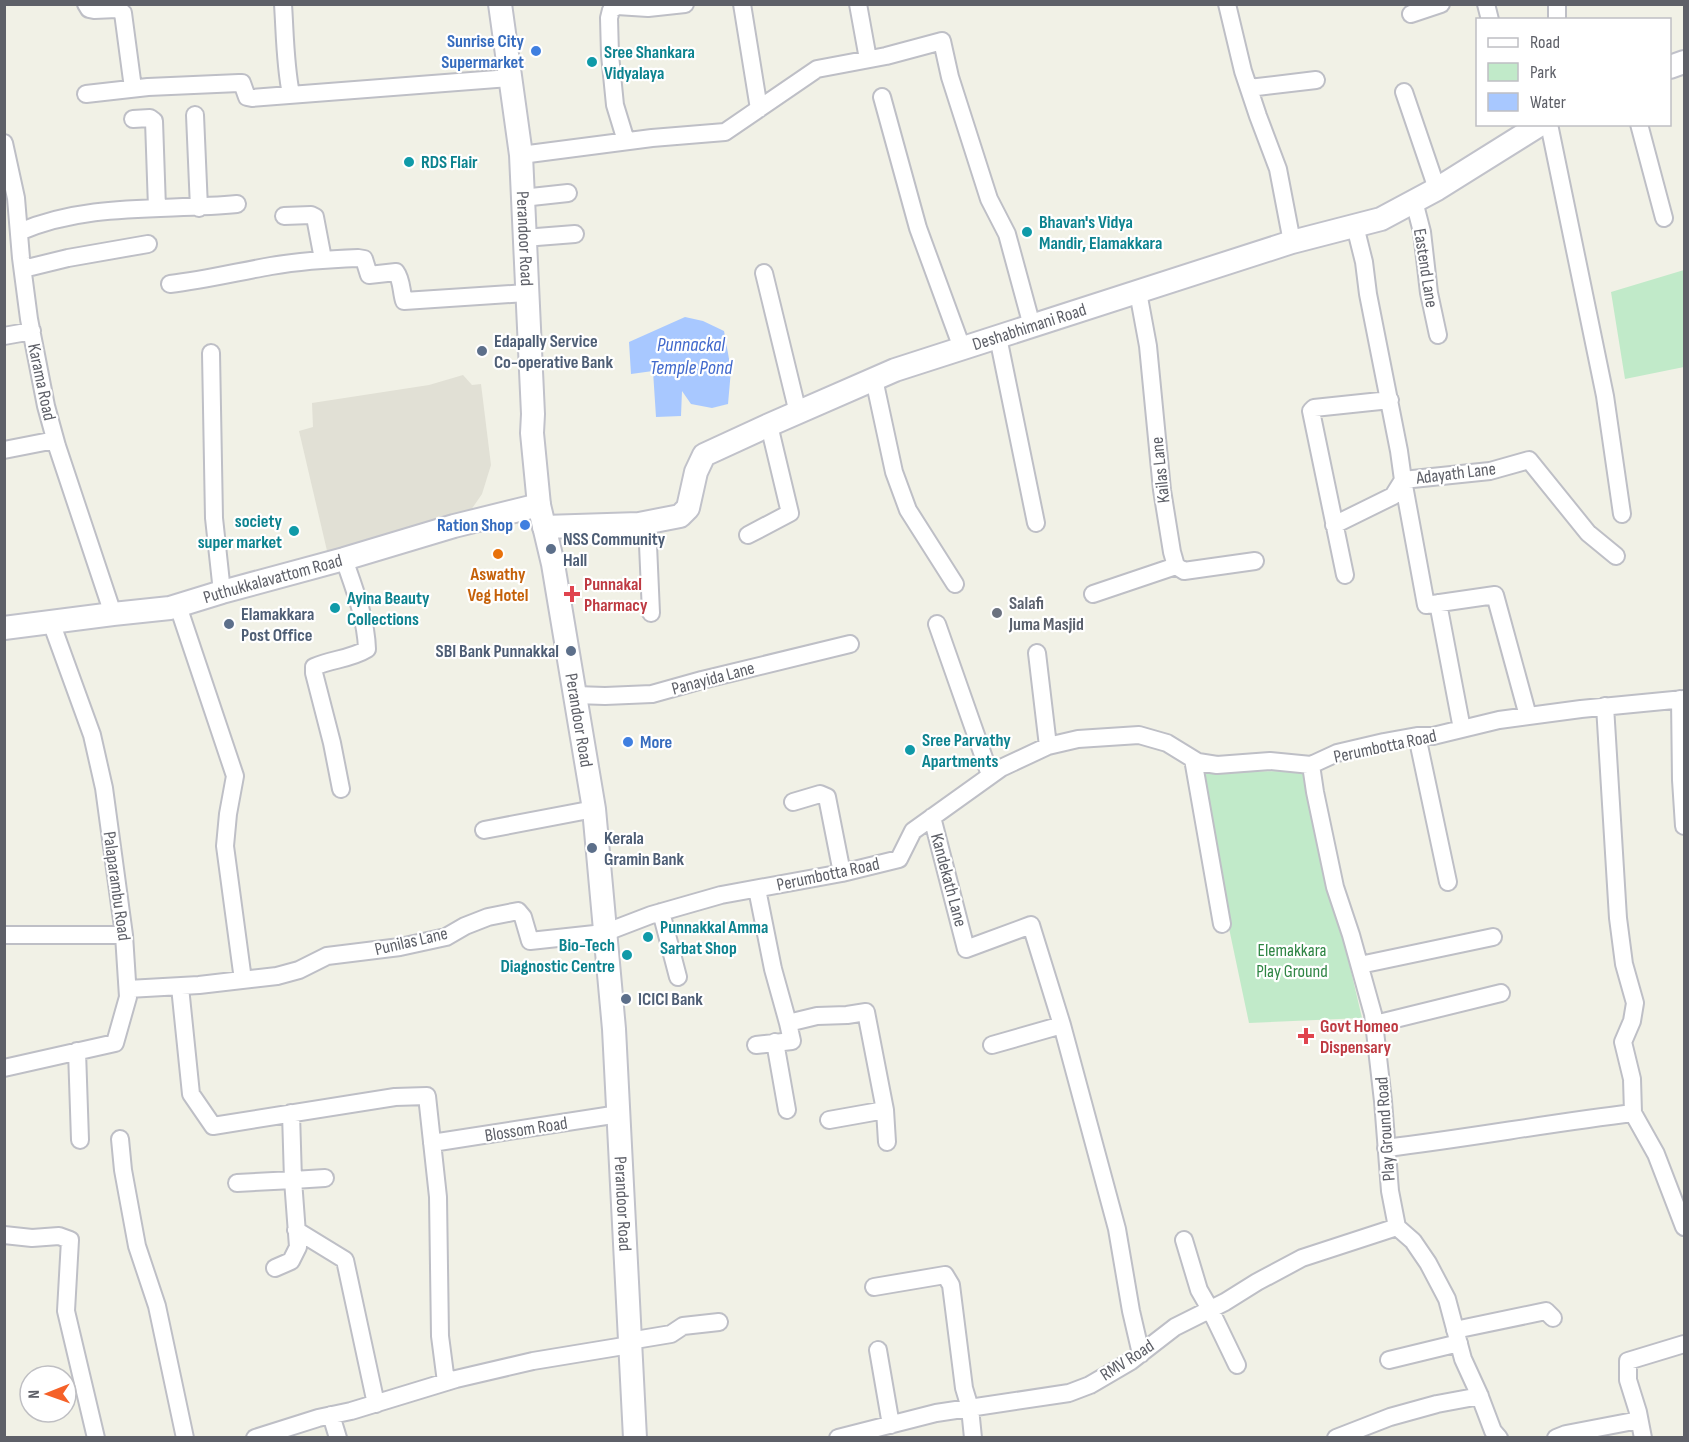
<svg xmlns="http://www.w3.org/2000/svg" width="1689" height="1442" viewBox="0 0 1689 1442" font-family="'Sofia Sans Condensed',sans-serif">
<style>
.education{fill:#e1e0d5}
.green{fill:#c1eac9}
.water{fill:#a8c8ff}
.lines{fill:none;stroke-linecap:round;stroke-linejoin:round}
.street-casing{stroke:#bebfc6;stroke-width:20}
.secondary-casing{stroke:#c1c2ca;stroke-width:26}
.street{stroke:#fff;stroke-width:16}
.secondary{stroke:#fff;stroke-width:22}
.shop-dot{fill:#3f7fe0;stroke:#fff;stroke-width:2}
.culture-dot{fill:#0f9aa8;stroke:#fff;stroke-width:2}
.service-dot{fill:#5c6f8a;stroke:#fff;stroke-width:2}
.food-dot{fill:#e8710a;stroke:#fff;stroke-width:2}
.health-dot{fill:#e0444e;stroke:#fff;stroke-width:2}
.worship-dot{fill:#6b7280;stroke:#fff;stroke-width:2}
.labels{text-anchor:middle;stroke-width:4.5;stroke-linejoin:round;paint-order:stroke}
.shop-label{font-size:18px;font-weight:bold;fill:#366cbe;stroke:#fff;text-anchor:end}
.culture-label{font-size:18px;font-weight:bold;fill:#0d838f;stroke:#fff;text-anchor:start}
.street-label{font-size:18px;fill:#5e6068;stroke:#fff}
.service-label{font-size:18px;font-weight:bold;fill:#4e5e75;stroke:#fff;text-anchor:start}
.food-label{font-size:18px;font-weight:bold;fill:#c56008;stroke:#fff}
.health-label{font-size:18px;font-weight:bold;fill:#be3a42;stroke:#fff;text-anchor:start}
.worship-label{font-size:18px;font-weight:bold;fill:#5b616d;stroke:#fff;text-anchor:start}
.park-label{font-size:18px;fill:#2f8544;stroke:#fff}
.water-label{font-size:20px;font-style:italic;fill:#4169cc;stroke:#fff}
</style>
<rect width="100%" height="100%" fill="#f1f1e6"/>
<path class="education" d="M463,375L472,385L481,384L491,465L482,494L462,523L328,555L299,431L313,427L312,403L429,385Z"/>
<path class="green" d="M1684,270V367L1625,379L1611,292Z
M1304,771L1362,1018L1249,1023L1226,914L1201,772Z"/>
<path class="water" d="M685,317L703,321L724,331L731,370L728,404L712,408L691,404L682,391L681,416L656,417L653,371L631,374L629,342Z"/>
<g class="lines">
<g class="street-casing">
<path id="street" d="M86,4L89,9L94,10L117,9L123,13L133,88
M283,4C285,34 285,65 291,94
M742,4L759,109
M858,4L868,59
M1227,4L1243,71L1258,116L1278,169L1292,242
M1486,4L1490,20
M1411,14L1441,4
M1557,20V4
M1249,88L1316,80
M1404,92L1437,189
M86,94L148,87L239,83H242L247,97L252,98L510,78
M882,97L918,228L962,348
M195,115L199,208
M133,119L150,118L154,121L157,208
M1549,124L1605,396L1622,514
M1639,124L1664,218
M626,141L615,105L610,55L609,18L611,10L617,6L648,8L685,4
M4,143L16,198L21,258L29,319L46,406L57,446L113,614
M521,155L652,138L725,132L817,69L886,56L942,41L950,77L989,199L1007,234L1032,326
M522,198L568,193
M1414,201L1422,232L1429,293L1438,335
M284,216L311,215L315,217L323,259
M1355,226L1364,262L1368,294L1399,451L1403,480L1490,471L1529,460L1588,533L1616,556
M19,232C88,202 164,211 237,204
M524,238L575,234
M23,269L68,258L148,244
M764,273L798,413
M170,284C204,280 237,272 271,266C300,261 329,259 358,258L364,259L369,275L396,272C402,280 401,291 404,301L526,293
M1138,292L1148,346L1162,490L1172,552L1176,566L1184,571L1255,561
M4,336L32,331
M998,337L1036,523
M211,353L214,518L222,592
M874,379L894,472L908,510L955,584
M4,450L55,440
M1403,480L1426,605L1495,595L1528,716
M647,522L651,613
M1334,525L1393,496L1403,480
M748,535L790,513L769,425
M1345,575L1311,411L1314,408L1390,400
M1093,594L1176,566
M1438,603L1462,729
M178,606L235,776L228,814L225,846L243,980
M937,624L990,775
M1037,653L1048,746
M575,695L605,696L652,694L702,680L850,644
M1680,699L1681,780L1684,826
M1605,706L1618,918L1624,964L1635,1003L1632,1021L1623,1042L1632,1079L1633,1113L1656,1154L1684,1227
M1417,736L1448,882
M1193,759L1222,924
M1311,765L1315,792L1335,887L1351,935L1373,1014L1383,1101L1390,1191L1397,1227L1413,1241L1428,1263L1447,1299L1463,1359L1479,1394L1493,1431L1499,1438
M341,789L332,743L314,673V667C332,659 351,659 367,649C366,618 354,588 344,559
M793,802L820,794L827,797L842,873
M932,817L966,949L1031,925L1062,1025L992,1045
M484,830L594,809
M757,889L773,969L788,1023L817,1016L847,1015L866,1012L885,1110L887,1142
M661,912L678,977
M4,935H124
M1360,965L1493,937
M180,987L191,1094L213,1126L395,1097L427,1096L438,1197L440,1336L446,1382
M128,989L199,985L277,976L299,970L327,956L400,947L446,937L465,926L488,917L518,911L523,917L530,941L604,933L651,915L721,895L842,873L899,859L913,831L1001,768L1048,746L1078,739L1139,735L1167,743L1198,762L1217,765L1270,761L1311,765L1337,753L1384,742L1417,736H1433L1499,720L1581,709L1684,699
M1375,1024L1501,993
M1062,1025L1117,1229L1131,1311L1141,1354
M775,1042L787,1110
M756,1045L792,1041L788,1023
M77,1051L80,1140
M4,1068L115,1043L128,997L124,935L104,788L92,735L51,622
M829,1120L885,1110
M120,1139L123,1170L137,1246L157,1306L185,1438
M432,1143L619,1114
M1386,1148C1469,1138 1550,1123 1633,1113
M237,1183L293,1180L291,1113
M296,1230L345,1260L376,1404
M4,1235L32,1238L59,1236L70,1240L66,1311L96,1438
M1184,1240L1199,1290L1210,1309L1237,1365
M275,1268L291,1261L298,1247L293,1180L325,1178
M874,1287L945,1275L951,1285L964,1388L970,1408L973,1438
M1455,1330L1546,1311L1553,1318
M629,1341L671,1334L683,1326L719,1322
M878,1350L891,1425
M1389,1360L1459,1343
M331,1415L338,1438
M255,1438L318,1418L351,1411L456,1379L533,1361L630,1345
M838,1438L936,1413L1069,1393L1090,1385L1131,1361L1175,1327L1225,1302L1257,1282L1302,1258L1397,1227
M1336,1438L1390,1417L1437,1404L1480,1396
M1556,1438L1566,1434L1639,1420
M1643,1438L1638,1412L1628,1380V1361L1684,1344"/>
</g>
<g class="secondary-casing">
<g id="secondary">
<path id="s1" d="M500,4L521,155L533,414L532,433L539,505L553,564L594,809L614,1029L635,1438"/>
<path d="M1670,67L1684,62"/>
<path id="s2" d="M544,527L639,524L680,516L688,508L696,472L704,455L769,425L895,370L1292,242L1381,219L1437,189L1541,124"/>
<path id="s3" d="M4,628L113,614L170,608L222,592L344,559L454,526L539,505"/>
</g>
</g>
<use href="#street" class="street"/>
<use href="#secondary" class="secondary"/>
</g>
<g class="shop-dot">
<circle cx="536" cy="51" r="6"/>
<circle cx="525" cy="525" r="6"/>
<circle cx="628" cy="742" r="6"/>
</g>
<g class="culture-dot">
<circle cx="592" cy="62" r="6"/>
<circle cx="409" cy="162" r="6"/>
<circle cx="1027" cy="232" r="6"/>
<circle cx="294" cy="531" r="6"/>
<circle cx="335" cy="608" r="6"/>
<circle cx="910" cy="750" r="6"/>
<circle cx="648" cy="937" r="6"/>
<circle cx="627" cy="955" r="6"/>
</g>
<g class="service-dot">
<circle cx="482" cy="351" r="6"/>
<circle cx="551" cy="549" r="6"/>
<circle cx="229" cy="624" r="6"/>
<circle cx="571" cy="651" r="6"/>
<circle cx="592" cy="848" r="6"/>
<circle cx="626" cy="999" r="6"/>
</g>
<circle class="food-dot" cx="498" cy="554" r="6"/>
<g class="health-dot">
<path d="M569 585h6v6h6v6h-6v6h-6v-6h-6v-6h6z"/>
<path d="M1303 1027h6v6h6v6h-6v6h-6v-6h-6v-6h6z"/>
</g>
<circle class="worship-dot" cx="997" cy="613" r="6"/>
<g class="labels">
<g class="shop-label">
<text x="524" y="47">Sunrise City<tspan x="524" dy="21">Supermarket</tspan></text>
<text x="513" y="531">Ration Shop</text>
<text x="640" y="748" text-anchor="start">More</text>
</g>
<g class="culture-label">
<text x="604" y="58">Sree Shankara<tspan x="604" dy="21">Vidyalaya</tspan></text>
<text x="421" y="168">RDS Flair</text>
<text x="1039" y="228">Bhavan's Vidya<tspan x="1039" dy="21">Mandir, Elamakkara</tspan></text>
<text x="282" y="527" text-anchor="end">society<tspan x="282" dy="21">super market</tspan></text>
<text x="347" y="604">Ayina Beauty<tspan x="347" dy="21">Collections</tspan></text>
<text x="922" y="746">Sree Parvathy<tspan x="922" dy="21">Apartments</tspan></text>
<text x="660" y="933">Punnakkal Amma<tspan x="660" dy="21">Sarbat Shop</tspan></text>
<text x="615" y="951" text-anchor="end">Bio-Tech<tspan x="615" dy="21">Diagnostic Centre</tspan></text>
</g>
<g class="street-label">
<text dy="6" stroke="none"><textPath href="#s1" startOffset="236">Perandoor Road</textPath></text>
<text transform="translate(1426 268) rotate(81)" y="6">Eastend Lane</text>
<text dy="6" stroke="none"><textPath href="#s2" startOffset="554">Deshabhimani Road</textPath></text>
<text transform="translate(42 382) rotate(78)" y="6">Karama Road</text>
<text transform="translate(1160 470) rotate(-96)" y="6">Kailas Lane</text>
<text transform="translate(1456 473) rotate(-7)" y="6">Adayath Lane</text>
<text dy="6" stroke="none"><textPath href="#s3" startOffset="274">Puthukkalavattom Road</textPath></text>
<text transform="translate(713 678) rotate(-15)" y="6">Panayida Lane</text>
<text dy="6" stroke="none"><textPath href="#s1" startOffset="722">Perandoor Road</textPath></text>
<text transform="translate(1385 746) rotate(-12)" y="6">Perumbotta Road</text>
<text transform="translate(828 874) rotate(-12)" y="6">Perumbotta Road</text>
<text transform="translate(949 880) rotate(75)" y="6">Kandekath Lane</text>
<text transform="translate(117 886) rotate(82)" y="6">Palaparambu Road</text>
<text transform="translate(411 941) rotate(-13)" y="6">Punilas Lane</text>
<text transform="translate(526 1129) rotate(-9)" y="6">Blossom Road</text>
<text transform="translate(1385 1129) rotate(-94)" y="6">Play Ground Road</text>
<text dy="6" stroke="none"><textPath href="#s1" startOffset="1208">Perandoor Road</textPath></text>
<text transform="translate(1127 1360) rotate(-33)" y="6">RMV Road</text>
</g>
<g class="service-label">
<text x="494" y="347">Edapally Service<tspan x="494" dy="21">Co-operative Bank</tspan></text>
<text x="563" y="545">NSS Community<tspan x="563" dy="21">Hall</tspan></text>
<text x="241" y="620">Elamakkara<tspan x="241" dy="21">Post Office</tspan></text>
<text x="559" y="657" text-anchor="end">SBI Bank Punnakkal</text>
<text x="604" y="844">Kerala<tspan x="604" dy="21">Gramin Bank</tspan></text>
<text x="638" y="1005">ICICI Bank</text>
</g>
<g class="food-label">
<text x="498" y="580">Aswathy<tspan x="498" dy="21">Veg Hotel</tspan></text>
</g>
<g class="health-label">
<text x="584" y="590">Punnakal<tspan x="584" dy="21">Pharmacy</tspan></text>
<text x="1320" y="1032">Govt Homeo<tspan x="1320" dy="21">Dispensary</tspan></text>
</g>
<g class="worship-label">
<text x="1009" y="609">Salafi<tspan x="1009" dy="21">Juma Masjid</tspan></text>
</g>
<g class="park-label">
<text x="1292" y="956">Elemakkara<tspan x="1292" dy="21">Play Ground</tspan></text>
</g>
<g class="water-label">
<text x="691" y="351">Punnackal<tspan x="691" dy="23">Temple Pond</tspan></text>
</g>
</g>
<rect width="1689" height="1442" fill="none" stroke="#5e6068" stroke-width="12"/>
<rect x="1476" y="18" width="195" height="108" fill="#ffffff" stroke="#bfbfc3" stroke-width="1.5"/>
<rect x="1488" y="38" width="30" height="9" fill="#ffffff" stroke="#bfbfc3" stroke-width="1.5"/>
<text x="1530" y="48" font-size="18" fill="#5e6068">Road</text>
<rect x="1488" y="63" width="30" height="18" fill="#c1eac9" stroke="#bfbfc3" stroke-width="1.5"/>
<text x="1530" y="78" font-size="18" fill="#5e6068">Park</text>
<rect x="1488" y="93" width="30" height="18" fill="#a8c8ff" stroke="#bfbfc3" stroke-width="1.5"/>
<text x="1530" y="108" font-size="18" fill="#5e6068">Water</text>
<g transform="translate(48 1394) rotate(269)"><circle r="28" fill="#ffffff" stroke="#bfbfc3" stroke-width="1.5"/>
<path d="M0-4.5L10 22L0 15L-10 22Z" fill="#f56128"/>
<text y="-9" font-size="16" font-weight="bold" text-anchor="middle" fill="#5e6068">N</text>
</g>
</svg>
